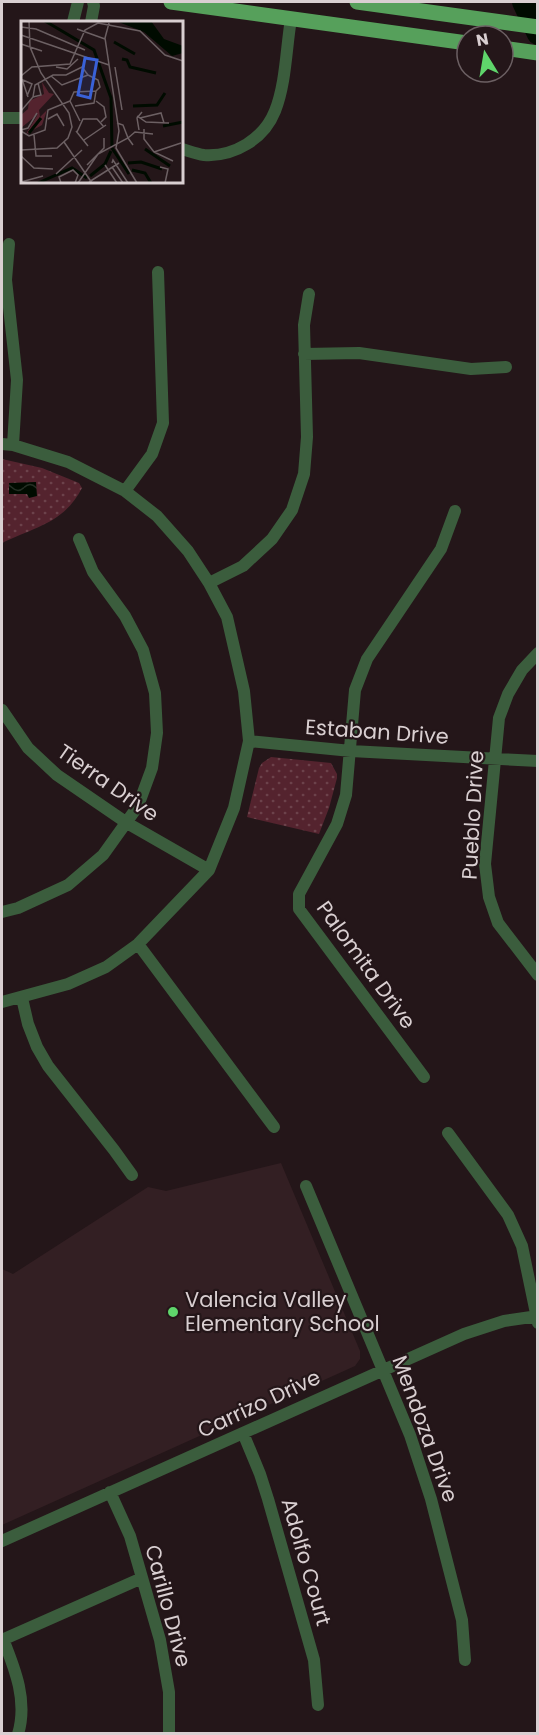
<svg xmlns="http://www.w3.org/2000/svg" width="539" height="1735" viewBox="0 0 539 1735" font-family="Poppins,sans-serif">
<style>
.built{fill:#331f23}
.park{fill:url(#park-dots)}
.water{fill:url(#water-waves)}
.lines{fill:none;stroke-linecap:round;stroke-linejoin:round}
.river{stroke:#000b00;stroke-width:22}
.street{stroke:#3b5d3d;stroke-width:12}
.primary{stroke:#56a05b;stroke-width:15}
.poi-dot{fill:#5fd56b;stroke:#241619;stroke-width:2}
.labels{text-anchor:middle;stroke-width:4.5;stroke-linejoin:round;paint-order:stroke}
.street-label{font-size:21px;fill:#d9cfd1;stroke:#241619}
.poi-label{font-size:21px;fill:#d9cfd1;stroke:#241619;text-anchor:start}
.inset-river{fill:none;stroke:#000b00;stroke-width:3}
.inset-road{fill:none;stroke:#6c6063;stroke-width:1.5}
.view{fill:#3961d7;fill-opacity:0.15;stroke:#3961d7;stroke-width:3}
.inset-edge{fill:none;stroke:#d9cfd1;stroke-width:3}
</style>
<defs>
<pattern id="park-dots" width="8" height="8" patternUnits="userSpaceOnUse" patternTransform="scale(1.5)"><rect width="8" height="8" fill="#54232e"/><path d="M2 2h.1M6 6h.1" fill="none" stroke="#6c424b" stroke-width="1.8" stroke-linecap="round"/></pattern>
<pattern id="water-waves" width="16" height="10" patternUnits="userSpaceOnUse" patternTransform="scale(1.5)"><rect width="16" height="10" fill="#000b00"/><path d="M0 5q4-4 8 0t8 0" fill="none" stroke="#252e24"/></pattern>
</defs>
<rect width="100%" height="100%" fill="#241619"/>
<path class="built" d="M281,1163L360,1351V1359L355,1366L2,1525V1269L13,1274L148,1187L166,1191Z"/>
<path class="park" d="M2,459L42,468L79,483L82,488C64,523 35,527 2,543Z
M271,757L331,763L337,774V778L329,808L319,834L247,817L259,768L262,763Z"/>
<path class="water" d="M36,482L37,496L29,498L27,494H9V483Z"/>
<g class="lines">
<path class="river" d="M523,2L538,34"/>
<path class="street" d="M73,22L78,2
M91,22L94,6L93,2
M2,118H22
M182,149C189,151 197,154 204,155C234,157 264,139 275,111C286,83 286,49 291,19
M9,244L6,280L17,380L13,445
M304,354L359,353L471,369L506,367
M2,444L13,445L68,462L125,491L157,516L188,551L209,583L227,617L244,691L249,741L234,808L209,870L138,944L106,967L68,984L2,1002
M125,491L152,454L163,423L158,272
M209,583L243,566L272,539L292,510L304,474L307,437L304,325L309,294
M538,653L522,670L508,694L499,718L485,864L489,897L498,923L538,975
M2,710L28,748L57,775L127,823L209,870
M249,741L351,751L538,761
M2,912L18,908L68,885L103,855L138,806L152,768L157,733L155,693L143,650L125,616L93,572L79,539
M138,944L274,1127
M22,998L28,1024L37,1047L48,1066L114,1150L132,1175
M424,1077L299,909V894L337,824L346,795L355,690L367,659L441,549L455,511
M448,1133L508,1215L522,1246L538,1323
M306,1186L410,1435L431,1499L462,1620L465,1660
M243,1433L260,1474L268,1499L314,1660L318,1705
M110,1492L130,1536L160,1640L169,1692V1734
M2,1541L464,1334L504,1321L538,1316
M3,1639C15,1669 28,1701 18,1734
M2,1640L142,1578"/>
<path class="primary" d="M171,2L467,43
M357,2L538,27
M503,48L538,53"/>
</g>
<circle class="poi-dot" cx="173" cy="1312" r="6"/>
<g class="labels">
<g class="street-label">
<text transform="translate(377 732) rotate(4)" y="7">Estaban Drive</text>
<text transform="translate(108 783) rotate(35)" y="7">Tierra Drive</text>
<text transform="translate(473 815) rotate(-87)" y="7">Pueblo Drive</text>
<text transform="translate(366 965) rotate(54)" y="7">Palomita Drive</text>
<text transform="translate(259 1404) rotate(-25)" y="7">Carrizo Drive</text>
<text transform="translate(425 1429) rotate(70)" y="7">Mendoza Drive</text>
<text transform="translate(306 1562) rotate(74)" y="7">Adolfo Court</text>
<text transform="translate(168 1606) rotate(75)" y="7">Carillo Drive</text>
</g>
<g class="poi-label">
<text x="185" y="1307">Valencia Valley<tspan x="185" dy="24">Elementary School</tspan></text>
</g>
</g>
<g transform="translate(21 21)">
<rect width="162" height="162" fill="#241619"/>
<path d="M21,61L28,72L33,73L18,89L19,96L26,89L21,104L5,113L17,93L0,107V94L7,88L8,80L23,73Z" fill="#54232e"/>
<path d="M95,0H130L143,18L162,25V32L151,35L123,11Z" fill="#000b00"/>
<path class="inset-river" d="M24,0L73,29L90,77L91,126M93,21L114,33M101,38L106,39L109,46L135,52M112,85L136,84L144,72M142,105L162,101M8,112L20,97M91,127L108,153M124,128L149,145M107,142L120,141L141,148M111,149L124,152L130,162M69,155L84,143L90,130M17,162L51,147L66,157"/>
<path class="inset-road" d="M88,2L84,17L98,110L95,127L116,162M0,6L15,8L64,29M56,8L84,18M0,14L88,44M0,23L21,30M35,46L46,48L57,38M94,46L101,89M67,54L77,59L79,66L75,70M0,55L11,46L49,43L64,9L77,2L119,10L144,34L162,40M30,55L41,64L67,54M1,58L7,76M2,59L11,63L6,75M12,76L20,74L17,62M49,80L53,71L75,70L73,82L54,85M49,80L59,100M75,80L83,86L85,96L80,101M0,90L12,76L14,64L32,54H45L61,46L67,54M116,95L125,101L148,102M119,97L140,92L143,102M27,98L36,93L43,105M123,108V118L133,131L152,140M0,109L7,107L16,92M118,109L116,97L121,91M0,110L8,115L24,109L27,89L49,80M55,110L67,125M56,111L62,98H76L83,106M13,114L15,135H31M63,119L85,104M43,121L71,162M112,124L107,117L114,111L132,113M0,129L36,127L47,117L51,106L48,92L20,52L9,26L8,0M133,131L160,122M0,135L13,147L32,148M91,142L92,139L107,162M66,144L83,127V117M84,144L96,162M91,146L102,162M139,146L147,148L144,162M35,153L61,129M0,161L22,155M68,161L98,142M40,162L38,156L52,149L57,154L54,162M57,162L77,133L107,117L102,104L96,102"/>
<path class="view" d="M64,37L76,39L69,77L57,74Z"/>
<rect width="162" height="162" class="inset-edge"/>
</g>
<rect width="539" height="1735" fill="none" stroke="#d9cfd1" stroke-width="6"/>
<g transform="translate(485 54) rotate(349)"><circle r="28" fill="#241619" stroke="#6c6063" stroke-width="1.5"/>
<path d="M0-4.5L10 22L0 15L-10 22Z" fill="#5fd56b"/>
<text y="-9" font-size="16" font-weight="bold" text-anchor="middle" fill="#d9cfd1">N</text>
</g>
</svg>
